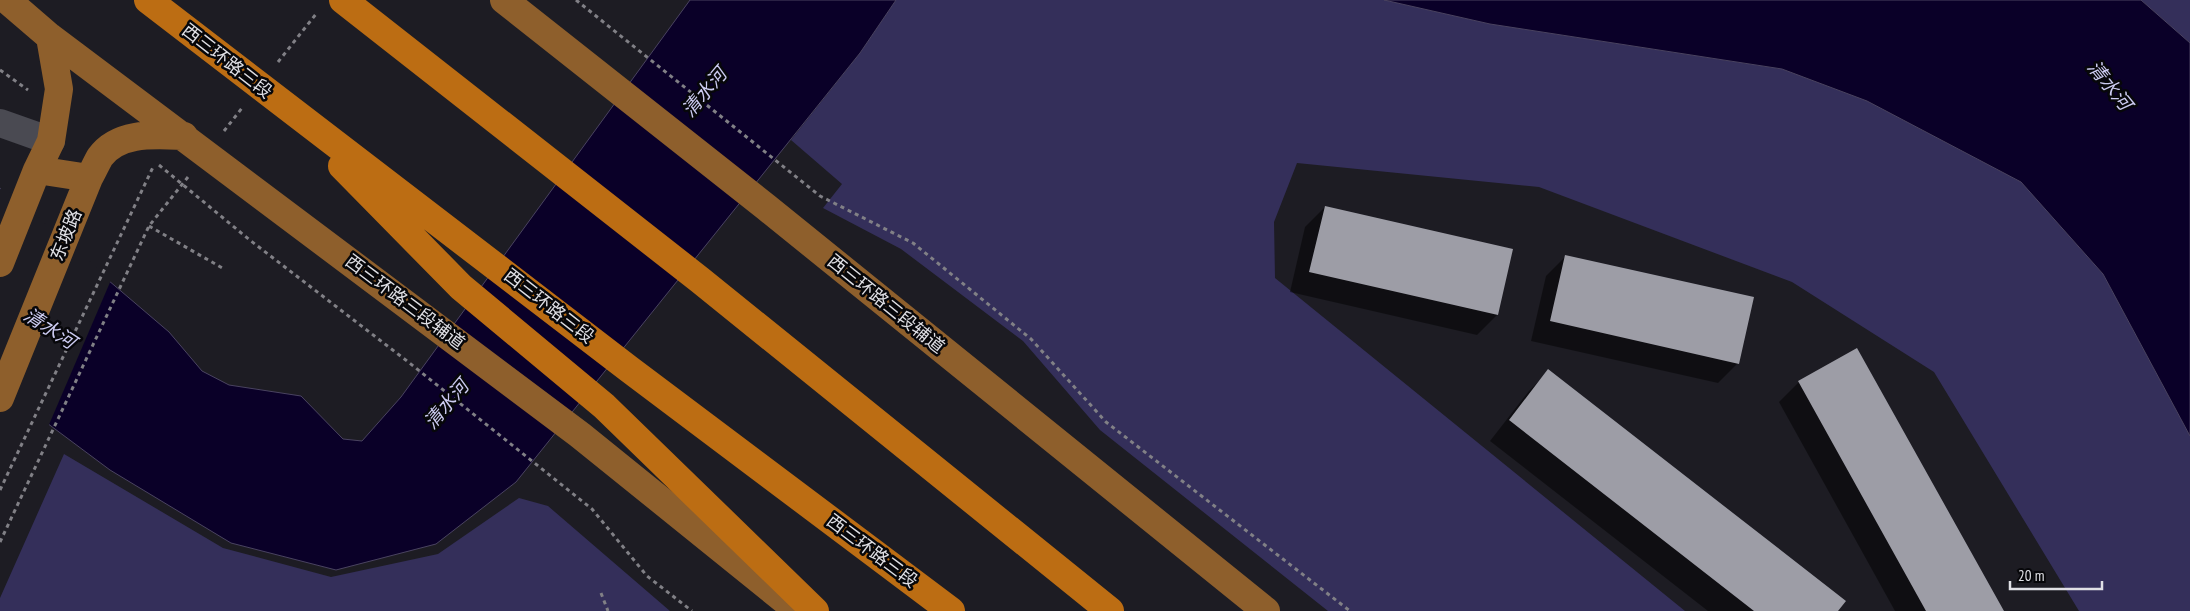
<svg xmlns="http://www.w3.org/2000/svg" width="2190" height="611" viewBox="0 0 2190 611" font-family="'PT Sans Narrow','Noto Sans SC',sans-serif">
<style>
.green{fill:#342f5a}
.water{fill:#0a0028;stroke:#4a4361}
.pier{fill:#1d1c23}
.shadow{fill:#0007}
.building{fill:#9d9da6}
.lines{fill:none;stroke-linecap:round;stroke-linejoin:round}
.path{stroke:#818086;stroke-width:3;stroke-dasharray:4 4;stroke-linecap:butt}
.minor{stroke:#4a4a52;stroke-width:28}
.major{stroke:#8e5f2c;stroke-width:28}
.highway{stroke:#bc6d13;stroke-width:28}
.labels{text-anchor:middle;stroke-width:5;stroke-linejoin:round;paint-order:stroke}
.street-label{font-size:18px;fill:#e0e0e5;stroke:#07070a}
.water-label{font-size:19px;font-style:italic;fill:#cccbf1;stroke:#07070a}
</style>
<rect width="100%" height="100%" fill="#1d1c23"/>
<path class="green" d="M896,0H1384L1490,24L1782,69L1867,101L2021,182L2103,274L2190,436V611H2079L1934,372L1792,282L1539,187L1297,163L1274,222L1275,278L1685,611H1328L1100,430L1023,341L901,249L823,208L842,184L791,140L860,53Z
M2141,0H2190V43Z
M64,454L223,548L331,577L438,554L519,498L548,506L670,611H0V598Z"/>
<path class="water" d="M690,0H896L860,53L516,482L436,544L336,570L231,543L110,470L0,388V188L169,332L202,371L229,385L301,396L343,439L362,441L401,397Z
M1384,0H2141L2190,43V436L2103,274L2021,182L1867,101L1782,69L1490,24Z"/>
<path class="pier" d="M2,186L111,280L48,427L0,391V190Z"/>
<path class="shadow" d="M1325,207L1512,250L1497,315L1477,335L1290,292L1305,227Z
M1566,256L1738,363L1718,383L1531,341L1546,276Z
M1549,371L1836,611H1708L1490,441L1529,391Z
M1799,382L2002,611H1895L1779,402Z"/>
<path class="building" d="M1325,206L1513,249L1498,315L1309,272Z
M1565,255L1754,297L1739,364L1550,321Z
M1857,348L2004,611H1926L1798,381Z
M1548,369L1846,601L1838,611H1754L1509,420Z"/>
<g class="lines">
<path class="path" d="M576,0L820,196L913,243L1031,339L1106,422L1350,611
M278,62L316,14
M0,70L28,90
M224,131L242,108
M159,165L251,241L407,361L592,509L647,576L692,611
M149,226L224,269
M0,490L154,165
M0,542L149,226L188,177
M601,593L608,611"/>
<path class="minor" d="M0,123L51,141"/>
<path class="major" d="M7,0L50,37L580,435L798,611
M504,0L766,207L1266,611
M37,170L89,178
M0,263L37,170L51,141L59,89L50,37
M0,398L89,178C93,171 96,164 100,157C119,131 156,135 184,136"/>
<path class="highway" d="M148,0L629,369L951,611
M343,0L700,280L1110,611
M342,166L461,287L604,406L815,611"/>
</g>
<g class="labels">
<g class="street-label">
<text transform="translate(227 61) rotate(38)" y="6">西三环路三段</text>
<text transform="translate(66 235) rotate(-68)" y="6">东坡路</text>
<text transform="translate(405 302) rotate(37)" y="6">西三环路三段辅道</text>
<text transform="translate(886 304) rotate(39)" y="6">西三环路三段辅道</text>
<text transform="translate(549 306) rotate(38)" y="6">西三环路三段</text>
<text transform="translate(872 551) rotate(37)" y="6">西三环路三段</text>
</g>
<g class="water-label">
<text transform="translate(2110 85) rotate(51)" y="7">清水河</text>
<text transform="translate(704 92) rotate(-50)" y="7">清水河</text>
<text transform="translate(50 328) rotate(33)" y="7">清水河</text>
<text transform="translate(446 404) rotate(-50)" y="7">清水河</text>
</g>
</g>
<path d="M2010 581v8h92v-8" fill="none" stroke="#e0e0e5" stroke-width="2.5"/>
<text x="2018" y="581" font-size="15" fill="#e0e0e5" stroke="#07070a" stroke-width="4" paint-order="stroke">20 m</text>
</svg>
